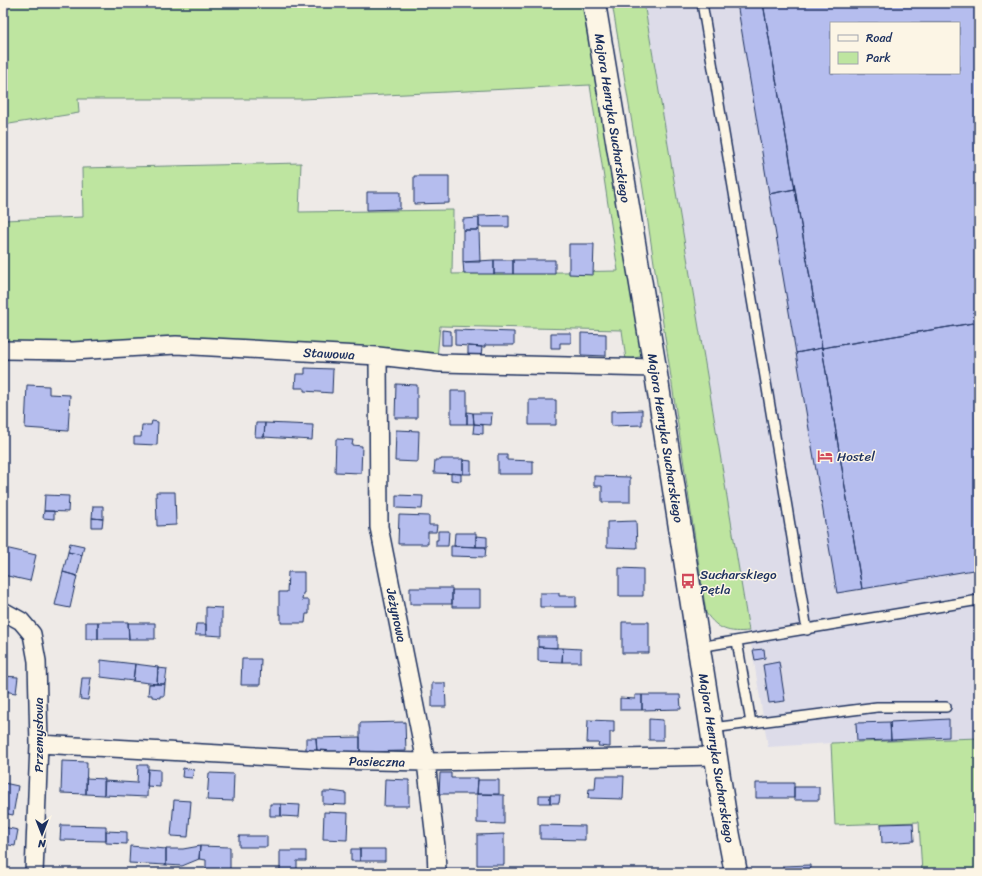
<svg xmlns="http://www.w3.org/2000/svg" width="982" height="876" viewBox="0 0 982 876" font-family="Sriracha,sans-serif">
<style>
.built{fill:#dddce9;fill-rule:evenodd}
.green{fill:#bee5a0;stroke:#6c8a7f}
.building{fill:#b5bdee;stroke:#1b2f5e;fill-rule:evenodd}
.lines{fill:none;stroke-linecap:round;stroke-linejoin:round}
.lane-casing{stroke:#1b2f5e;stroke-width:12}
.street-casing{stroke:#1b2f5e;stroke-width:20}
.secondary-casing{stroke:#1b2f5e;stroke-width:25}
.lane{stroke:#fcf5e5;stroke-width:9}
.street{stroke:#fcf5e5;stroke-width:17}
.secondary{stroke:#fcf5e5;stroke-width:22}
.labels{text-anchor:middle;stroke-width:3;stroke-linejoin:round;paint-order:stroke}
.street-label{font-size:13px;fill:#1b2f5e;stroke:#fcf5e5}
.poi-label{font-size:13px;fill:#1b2f5e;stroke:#fcf5e5;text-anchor:start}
</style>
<rect width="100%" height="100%" fill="#eeeae7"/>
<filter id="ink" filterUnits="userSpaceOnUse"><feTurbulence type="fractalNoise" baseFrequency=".025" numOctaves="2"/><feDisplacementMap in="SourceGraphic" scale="8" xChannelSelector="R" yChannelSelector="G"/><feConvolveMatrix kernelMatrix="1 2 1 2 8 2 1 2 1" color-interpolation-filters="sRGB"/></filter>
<g filter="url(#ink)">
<path class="built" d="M644,3H979V738L831,743L768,747L709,387ZM831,23H959V73H831Z"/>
<path class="green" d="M3,3H585L643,356L626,360L622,330L440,326L437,358L3,346V220L83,217L82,168L301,163L299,212L453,210L452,274L618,271L590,85L303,99H78L79,113L3,125Z
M612,3H644L709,387L749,631C729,633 718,630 706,613L643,189Z
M979,738V873H922L919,822L835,825L831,743Z"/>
<path class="building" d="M737,3H763L795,189L769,194Z
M763,3H979V322L822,348ZM831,23H959V73H831Z
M414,176H449V203L414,204Z
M795,189L822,348L796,353L769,194Z
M367,192H400V209L367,210Z
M509,215V227H479V216Z
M479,218V230H463V219Z
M463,230H479L480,262H463Z
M569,244H594L593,275L569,274Z
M494,260H513V274H494Z
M494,260V274H464L463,262Z
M513,260H555V274H513Z
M979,322V569L862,589L822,348Z
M442,330L451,331V345H442Z
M455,330L514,332V345H485V347H482L455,345Z
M551,333H571V343H560V348H551Z
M581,333L606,334V356L581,355Z
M468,346L482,347L481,356L468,355Z
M822,348L862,589L837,593L796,353Z
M305,368L333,369L332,393L304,391V388H295L296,374H305Z
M396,384L417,385V418H395Z
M27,385L49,386V394L70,395L68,431L25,428Z
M451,391H467V424H451Z
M529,400H556V425H529Z
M642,410V425L611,426V411Z
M467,412L473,413L474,424H467Z
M473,413H492L491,425L474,424Z
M152,421L158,422L157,445L134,444V437H141L142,425H151Z
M256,423H265L264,437H255Z
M265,423L313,425L312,440L264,437Z
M474,424L483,425V434L473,433Z
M396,430L419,431L418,462L395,461Z
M336,439L353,440L352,445L362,446L361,473L335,472Z
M498,455H507V460L533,461V474H498Z
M441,459H463V474L434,473L435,460H441Z
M463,460L471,461V474H463Z
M451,473L461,474V481L451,480Z
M594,476L630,477V502H602V486H594Z
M156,492H175L176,525L157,526Z
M45,495L69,496L68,512L44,511Z
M396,495L423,496L422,509L396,508Z
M93,506H103V519L92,518Z
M44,511H54V519L43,518Z
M399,515L429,516V525H437L436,532H428V544H398Z
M92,518L103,519L102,527H92Z
M636,521L637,548L607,547V522Z
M438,531H449L448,546H436V540H438Z
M455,533H476V547L454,546Z
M476,536L487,537V547H476Z
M70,543L84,546L82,555L68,552Z
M451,546L486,547L485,557L451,556Z
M5,548L36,555L30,581L3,575V559Z
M68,552L82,555L77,576L63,572Z
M619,568L643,569V596H619Z
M63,572L77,576L70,608L55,605Z
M288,572H304V593H303L302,600H309V614H306L305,623H281V614H279V592H287Z
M410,588H452V604H410Z
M452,590H480V607H452Z
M540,593H559V596H576V607H540Z
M206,607L222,608V636L206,635Z
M86,622H98V639H86Z
M98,622H128L129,639H98Z
M622,622H649V653H622Z
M128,623H155V639H129Z
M196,624H206V635H195Z
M538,637H557V648L538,647Z
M538,647L563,648L562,662L538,661Z
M563,648L581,649V662H562Z
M764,649L765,658L755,660L753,650Z
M242,659H261L260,685H241Z
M101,660L135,664L133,681L101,677Z
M779,662L785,701L769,703L763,665Z
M135,664L158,667L157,684L133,681Z
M158,668L167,669L165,684H157Z
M3,676L18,677L16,693L3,691Z
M82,678H91L88,700L80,699Z
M432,683H445L446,707H432Z
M149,684H165L164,696H160V698L152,697V695H148Z
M635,695H642V710H620V698L635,699Z
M642,695H680L681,709L642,710Z
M649,719L663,720V740H649Z
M949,719V737L891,740L890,722Z
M588,720L614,721V732H610V747L598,746L599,743H587Z
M405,722L406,751L360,752V723Z
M890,722L891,740L857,741L856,723Z
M360,737V752H317L316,738Z
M306,738H316L317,752H306Z
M62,761L87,762L86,794L61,793Z
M138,765H148L147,797L104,795V781L137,783Z
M183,768L194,770L192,778L182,777Z
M148,769L160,770V787L147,786Z
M209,773L234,774L233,801L207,800Z
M440,773H451V778H478L477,794H439Z
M596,776H624L623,799L588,798L589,789H595Z
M86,778L105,779L104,795L86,794Z
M385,779L409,780V806H384Z
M478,780H499V794H477Z
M4,783L18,786L13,815L3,813Z
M756,783H794V798H756Z
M794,787H819V800H794Z
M331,791L346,793V805L323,804V792H331Z
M477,794L504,795V824L477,823Z
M539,795H550V803H539Z
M550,795H560L559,803H550Z
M174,800L191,801L188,837L171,836Z
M270,804H281V816H270Z
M281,804L300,805L299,817L281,816Z
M324,812L348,813L347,840L323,839Z
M913,823L914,841L882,843L881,824Z
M61,825L106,826V841L60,840Z
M540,825L585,826V840L540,839Z
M3,827L18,830L15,846L3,844Z
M106,831L127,832V844L106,843Z
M504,834V865H477V835Z
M239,836H267V847H239Z
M130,846L166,849V865L129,863Z
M200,846L230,847V873H198V871H206V860L199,859Z
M200,846L199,859L182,866L166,865V849H183Z
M351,849H360V861H351Z
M360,849H385V861H360Z
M280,851H306V861H297V873H280Z
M810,865V873H783V866Z
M369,872H416V873H369Z"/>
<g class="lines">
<g class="lane-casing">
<path id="lane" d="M702,3L787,507L807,630
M737,641L751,723
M699,647L979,600
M712,728L877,707H946"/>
</g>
<g class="street-casing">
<path id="street" d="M3,350L73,351L176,345L378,356L440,363L655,368
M378,356L379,527L426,762L436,847L437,873
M3,611L21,621L32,634L37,661L39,744L34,873
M39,744L327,760L426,762L716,756"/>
</g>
<g class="secondary-casing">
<path id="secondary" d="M594,3L655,368L725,815L736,873"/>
</g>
<use href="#lane" class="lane"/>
<use href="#street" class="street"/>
<use href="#secondary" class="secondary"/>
</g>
</g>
<defs>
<g id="hotel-bare" transform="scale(1.2)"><path d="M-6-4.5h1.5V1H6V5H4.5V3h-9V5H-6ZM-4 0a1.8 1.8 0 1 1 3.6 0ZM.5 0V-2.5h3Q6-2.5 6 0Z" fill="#d1495b" stroke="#fcf5e5" stroke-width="2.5" paint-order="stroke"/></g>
<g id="bus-bare" transform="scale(1.2)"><path d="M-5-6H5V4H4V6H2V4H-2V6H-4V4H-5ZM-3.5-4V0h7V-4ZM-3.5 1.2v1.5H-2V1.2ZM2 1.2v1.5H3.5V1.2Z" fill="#d1495b" stroke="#fcf5e5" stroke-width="2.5" paint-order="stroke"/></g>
</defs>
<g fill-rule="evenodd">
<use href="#hotel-bare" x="825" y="456"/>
<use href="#bus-bare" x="688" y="581"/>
</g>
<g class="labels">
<g class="street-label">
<text transform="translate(613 118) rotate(81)" y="5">Majora Henryka Sucharskiego</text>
<text transform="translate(329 353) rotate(3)" y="5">Stawowa</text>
<text transform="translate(666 438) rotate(81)" y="5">Majora Henryka Sucharskiego</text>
<text transform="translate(397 615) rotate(78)" y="5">Jeżynowa</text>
<text transform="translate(38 735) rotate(-90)" y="5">Przemysłowa</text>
<text transform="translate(717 758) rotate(81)" y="5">Majora Henryka Sucharskiego</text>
<text transform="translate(377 761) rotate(1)" y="5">Pasieczna</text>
</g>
<g class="poi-label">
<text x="837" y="461">Hostel</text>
<text x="700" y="579">Sucharskiego<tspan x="700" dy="15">Pętla</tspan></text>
</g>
</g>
<rect width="982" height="876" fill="none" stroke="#fcf5e5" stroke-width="16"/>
<rect x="8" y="8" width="966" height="860" fill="none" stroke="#1b2f5e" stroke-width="1.5" filter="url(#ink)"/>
<rect x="830" y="22" width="130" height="52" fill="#fcf5e5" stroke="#a2a6af"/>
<rect x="838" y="35" width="20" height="6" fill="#fcf5e5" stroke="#a2a6af"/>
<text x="866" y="42" font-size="12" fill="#1b2f5e">Road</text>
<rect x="838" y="52" width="20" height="12" fill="#bee5a0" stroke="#a2a6af"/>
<text x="866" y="62" font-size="12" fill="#1b2f5e">Park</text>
<g transform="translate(42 834) rotate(180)" stroke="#fcf5e5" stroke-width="3" paint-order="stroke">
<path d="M0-3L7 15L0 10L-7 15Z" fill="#1b2f5e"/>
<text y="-6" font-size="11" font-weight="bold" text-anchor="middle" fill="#1b2f5e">N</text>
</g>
</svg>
